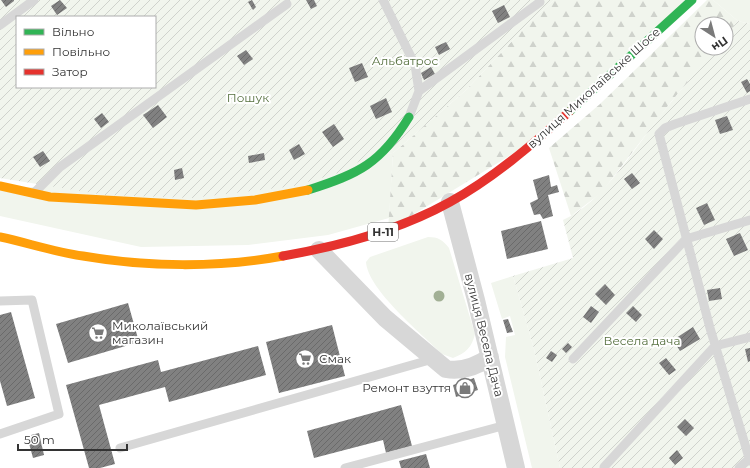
<svg xmlns="http://www.w3.org/2000/svg" width="750" height="468" viewBox="0 0 750 468" font-family="Montserrat,sans-serif">
<style>
.green{fill:#f1f5ed}
.forest{fill:url(#forest-firs)}
.garden{fill:url(#garden-furrows);fill-rule:evenodd}
.building{fill:url(#building-hatch)}
.lines{fill:none;stroke-linecap:round;stroke-linejoin:round}
.lane{stroke:#d7d7d7;stroke-width:9}
.street{stroke:#d7d7d7;stroke-width:18}
.fast{stroke:#30b455;stroke-width:9}
.slow{stroke:#ff9f0a;stroke-width:9}
.jam{stroke:#e5322d;stroke-width:9}
.tree{fill:#a2b095}
.labels{text-anchor:middle;stroke-width:4;stroke-linejoin:round;paint-order:stroke}
.shield{fill:#fff;stroke:#707070;stroke-width:1}
.shield-label{font-size:11px;font-weight:bold;fill:#333}
.park-label{font-size:12px;fill:#56703f;stroke:#fff}
.street-label{font-size:12px;fill:#333;stroke:#fff}
.poi-label{font-size:12px;fill:#333;stroke:#fff;text-anchor:start}
</style>
<defs>
<pattern id="forest-firs" width="22" height="20" patternUnits="userSpaceOnUse"><rect width="22" height="20" fill="#f1f5ed"/><path d="M5 1l3.5 6h-7zM16 11l3.5 6h-7z" fill="#cfd2cc"/></pattern>
<pattern id="garden-furrows" width="10" height="10" patternUnits="userSpaceOnUse"><rect width="10" height="10" fill="#f1f5ed"/><path d="M-1 1l2-2M0 10L10 0M9 11l2-2" fill="none" stroke="#cfd2cc"/></pattern>
<pattern id="building-hatch" width="6" height="6" patternUnits="userSpaceOnUse"><rect width="6" height="6" fill="#818181"/><path d="M-1 1l2-2M0 6l6-6M5 7l2-2" fill="none" stroke="#6a6a6a"/></pattern>
</defs>
<rect width="100%" height="100%" fill="#fff"/>
<path class="green" d="M713,0H750V24L738,21Z
M393,153L389,218L328,235L248,245L141,247L0,216V190Z
M428,237C438,237 443,240 449,248L475,334C472,347 466,353 453,358L442,354C422,334 368,290 366,262L370,257Z
M513,276L534,349L560,468H532L505,357L506,337L515,335L510,316L502,319L491,283Z"/>
<path class="forest" d="M554,0H692L545,134L388,230L393,153L465,91L528,24Z
M707,0H713L738,21L726,35V24H702V48H716L671,102L601,193L571,216L549,148L600,104Z"/>
<path class="garden" d="M0,0H554L528,24L465,91L393,153L369,156L338,173L294,186L192,198L105,195L0,178ZM17,17H155V87H17Z
M738,21L750,24V468H560L534,349L513,276L573,258L563,220C601,204 634,149 660,116C678,93 697,71 715,48H726V35Z"/>
<path class="building" d="M1,0H14V1L6,7Z
M60,0L67,8L57,15L51,6Z
M252,0L256,7L253,10L248,2Z
M306,0H314L317,6L311,9Z
M504,5L510,17L498,23L492,11Z
M446,42L450,49L439,55L435,47Z
M246,50L253,59L244,65L237,56Z
M362,63L368,77L355,82L349,68Z
M431,67L435,74L424,80L421,73Z
M747,79L750,84V91L747,93L741,82Z
M386,98L392,112L376,119L370,106Z
M158,105L167,117L153,128L143,115Z
M102,113L109,122L101,128L94,119Z
M727,116L733,130L720,134L715,120Z
M334,124L344,139L333,147L322,132Z
M299,144L305,154L294,160L289,150Z
M43,151L50,161L40,167L33,157Z
M264,153L265,160L249,163L248,156Z
M182,168L184,178L175,180L174,170Z
M632,173L640,183L632,189L624,179Z
M549,175L551,187L557,185L559,192L548,195L553,216L543,219L540,214L534,215L530,203L538,199L533,180Z
M707,203L715,220L704,225L696,208Z
M541,221L548,249L507,259L501,231Z
M654,230L663,239L654,249L645,239Z
M740,233L748,250L734,256L726,239Z
M605,284L615,295L606,305L595,294Z
M720,288L722,299L709,301L707,290Z
M128,303L139,342L68,363L56,324Z
M591,306L599,312L591,323L583,317Z
M633,306L642,315L636,322L626,313Z
M11,312L35,398L7,406L0,381V315Z
M508,319L513,332L507,333L503,320Z
M332,325L345,376L279,393L266,342Z
M693,327L700,339L680,351L673,340Z
M568,343L572,347L566,353L562,349Z
M258,346L266,375L169,402L165,387L99,405L115,464L100,468H89L66,385L158,360L161,372Z
M750,348V361L748,362L745,349Z
M551,351L557,355L552,362L546,358Z
M666,358L676,370L669,375L659,363Z
M474,378L478,390L456,397L453,385Z
M401,405L412,446L386,453L383,440L314,458L307,431Z
M685,419L694,428L686,436L677,427Z
M39,433L44,455L33,458L27,436Z
M677,450L683,458L675,465L669,458Z
M426,454L430,468H401L399,461Z"/>
<g class="lines">
<path class="lane" d="M383,0L415,65L419,91L409,117
M0,25L34,0
M419,91L540,2
M750,99L675,124L665,128L659,134L710,328L750,461
M35,192L60,167L287,4
M0,301L32,300L59,414L0,434
M573,359L686,239L750,220
M120,448L433,359
M604,467L715,346L750,337
M345,468L506,425
M739,468L750,458"/>
<path class="street" d="M450,202L476,300L516,468
M319,250L385,318L446,369C462,372 477,366 490,357"/>
<path class="fast" d="M569,112L692,0
M308,190C359,174 381,163 409,117"/>
<path class="slow" d="M0,186L50,197L196,205L255,200L308,190
M0,237C28,243 55,252 83,256C147,267 218,268 283,256"/>
<path class="jam" d="M283,256C340,246 398,231 450,202C492,179 533,144 569,112"/>
</g>
<circle class="tree" cx="439" cy="296" r="5.5"/>
<defs>
<g id="supermarket-ring" transform="scale(1)"><circle r="9.5" fill="#fff" stroke="#7a7a7a" stroke-width="1.5"/><path d="M-6-5.5h2.5l.6 2H6L4.5 2H-2.5L-4.4-4H-6ZM-1.5 3.2a1.3 1.3 0 1 0 .1 0ZM3 3.2a1.3 1.3 0 1 0 .1 0Z" fill="#7a7a7a"/></g>
<g id="shop-ring" transform="scale(1)"><circle r="9.5" fill="#fff" stroke="#7a7a7a" stroke-width="1.5"/><path d="M-5-2.5h2.3a2.7 3.5 0 0 1 5.4 0H5L5.5 6h-11ZM-1.5-2.5h3a1.5 2.3 0 0 0-3 0Z" fill="#7a7a7a"/></g>
</defs>
<g fill-rule="evenodd">
<use href="#supermarket-ring" x="98" y="333"/>
<use href="#supermarket-ring" x="305" y="359"/>
<use href="#shop-ring" x="465" y="388"/>
</g>
<g class="labels">
<rect class="shield" x="368" y="223" width="30" height="18" rx="3"/>
<g class="shield-label">
<text x="383" y="236">Н-11</text>
</g>
<g class="park-label">
<text x="405" y="65">Альбатрос</text>
<text x="248" y="102">Пошук</text>
<text x="642" y="345">Весела дача</text>
</g>
<g class="street-label">
<text transform="translate(594 88) rotate(-42)" y="4">вулиця Миколаївське Шосе</text>
<text transform="translate(484 335) rotate(76)" y="4">вулиця Весела Дача</text>
</g>
<g class="poi-label">
<text x="112" y="330">Миколаївський<tspan x="112" dy="14">магазин</tspan></text>
<text x="319" y="363">Смак</text>
<text x="451" y="392" text-anchor="end">Ремонт взуття</text>
</g>
</g>
<rect x="16" y="16" width="140" height="72" fill="#ffffff" stroke="#adadad"/>
<rect x="24" y="29" width="20" height="6" fill="#30b455" stroke="#adadad"/>
<text x="52" y="36" font-size="12" fill="#333333">Вільно</text>
<rect x="24" y="49" width="20" height="6" fill="#ff9f0a" stroke="#adadad"/>
<text x="52" y="56" font-size="12" fill="#333333">Повільно</text>
<rect x="24" y="69" width="20" height="6" fill="#e5322d" stroke="#adadad"/>
<text x="52" y="76" font-size="12" fill="#333333">Затор</text>
<g transform="translate(714 36) rotate(144)"><circle r="19" fill="#ffffff" stroke="#adadad"/>
<path d="M0-3L7 15L0 10L-7 15Z" fill="#7a7a7a"/>
<text y="-6" font-size="11" font-weight="bold" text-anchor="middle" fill="#333333">Пн</text>
</g>
<path d="M18 444v6h109v-6" fill="none" stroke="#333333" stroke-width="2"/>
<text x="24" y="444" font-size="12" fill="#333333" stroke="#ffffff" stroke-width="3" paint-order="stroke">50 m</text>
</svg>
